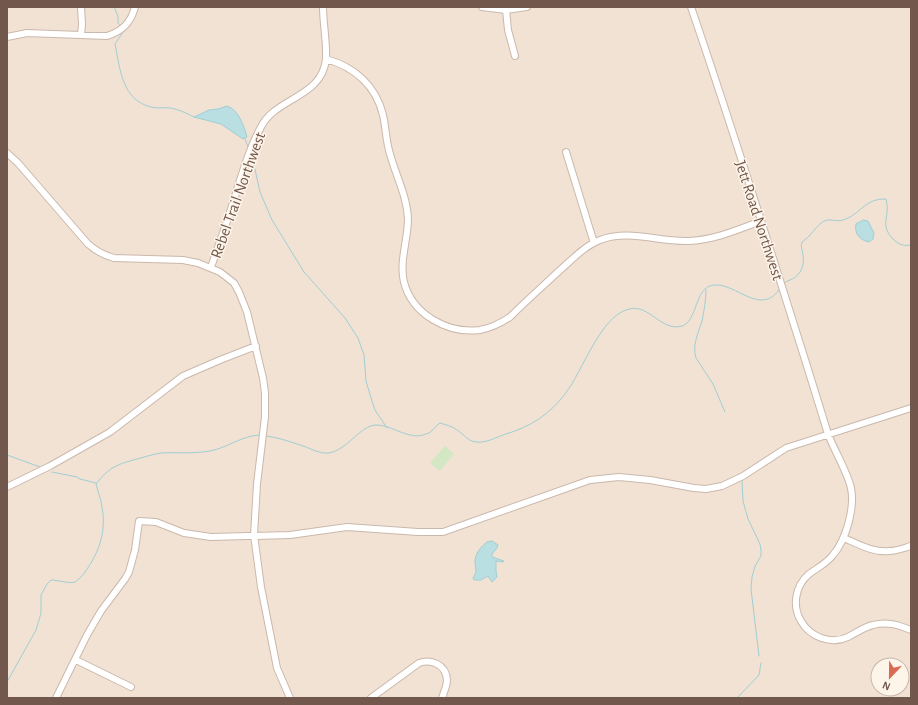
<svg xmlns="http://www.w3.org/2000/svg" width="918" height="705" viewBox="0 0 918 705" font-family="'Alegreya Sans',sans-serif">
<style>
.residential{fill:#f1e2d3;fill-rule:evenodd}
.green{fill:#d4e7c4}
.water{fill:#badfe2;stroke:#a1ced3}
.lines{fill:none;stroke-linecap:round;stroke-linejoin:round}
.stream{stroke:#a1ced3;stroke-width:1}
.minor-casing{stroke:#cbb8ac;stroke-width:8}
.minor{stroke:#fff;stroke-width:6}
.labels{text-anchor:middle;stroke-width:3;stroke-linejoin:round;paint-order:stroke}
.street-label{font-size:16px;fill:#71574c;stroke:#fef5ea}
</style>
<rect width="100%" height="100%" fill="#faf1e4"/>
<path class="residential" d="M7,7H911V698H7ZM878,665H902V689H878Z"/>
<path class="green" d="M445,446L454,454L440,471L430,463Z"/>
<path class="water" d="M227,106C239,110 244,126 247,137L243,139L221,124L194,117L209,110L218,109Z
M863,220L868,221L874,233L873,239L869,242C860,240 854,234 856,224Z
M492,541L498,545L497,548L492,554V557L504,561L503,562L496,561V571L497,577L492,582L488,576L481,580H474L473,578C478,570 475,570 475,562C475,553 481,547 487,542Z"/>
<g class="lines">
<path class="stream" d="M114,7L118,16V23L121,26
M123,32L115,44C120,69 122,100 151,107C158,109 164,107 170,108C178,109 186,113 194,117
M245,139L248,147
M252,156L260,192L272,220L304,272L345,318L358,338L364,355L366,381L371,398L375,410L387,428
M783,284C788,279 794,281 800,272C808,259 799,248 802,242C804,240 808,238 809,236C814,231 820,221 828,220C834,220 840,222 846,219C862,212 866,198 886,199C891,217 878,224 894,240C900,245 903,246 911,245
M706,290C706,300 704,311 702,321C698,334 692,345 696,358L713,384L725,412
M265,436C277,437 291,442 303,446C312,449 320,454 329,453C347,450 361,425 376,425C393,425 409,441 426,434C433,432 434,427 440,423C446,425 452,426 457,430C464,434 468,442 477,442C487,443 496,437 506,434C530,427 550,414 565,394C583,371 600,316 629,309C650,304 661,332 682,326C698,321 694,287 714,285C737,283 760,317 780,289
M7,455L40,467
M52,472L77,477L80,479L96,483
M742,480L743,501L748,519L760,544L761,550V556L755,566L752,577L751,589L759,656
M7,682L36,630L41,613V595L47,584L51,580C57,580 71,584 75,582C82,578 87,569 91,563C101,546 106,528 102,507C101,499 98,492 96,484C109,467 118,464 137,459C145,457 153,454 161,453C177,452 193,454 210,451C227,448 241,436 259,435
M737,698L759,675L761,663"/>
<g class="minor-casing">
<path id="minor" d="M81,7L82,24L81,35
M482,7L506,10L527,7
M691,7C732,126 769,246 807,366C814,389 821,412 828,434C835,452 847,471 851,488C855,508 846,540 833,555C826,564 817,568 809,574C795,586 792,606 801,621C810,637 831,645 848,637C856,633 864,627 873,625C887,621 898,625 911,630
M506,10L508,30L515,56
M7,37L27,33L107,36C123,31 131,22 135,7
M326,59C355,67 376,86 383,115C386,128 386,142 390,154C396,176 407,196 408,219C408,239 399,262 404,282C412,314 447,334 480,330C491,328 501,323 510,317C526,301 543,286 559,271C572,260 584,246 600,240C629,229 658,242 688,241C714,240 737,230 761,221
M566,152L594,243
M7,153L18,163L88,244C96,251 103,255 114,258L183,260L198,263L220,272L234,283L239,292L247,312L263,378L265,393V417L257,484L254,535L261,587L277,668L290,698
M211,267C220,242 229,216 237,190C244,168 250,147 261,127C276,97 322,98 326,59C327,42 323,24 323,7
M7,487L50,466L110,432L183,376L220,360L256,346
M844,538C858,544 874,553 889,551C897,551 904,548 911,546
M76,660L131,687
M56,698L87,635L101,611L125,579L129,572L135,550L139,521L156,522L184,533L211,537L290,535L347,527L418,532H443L590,480L619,477L650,480L694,488L706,489L722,486L743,476L786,448L911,408
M371,698L419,663C431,659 446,664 447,680C447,686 444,692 442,698"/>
</g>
<use href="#minor" class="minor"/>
</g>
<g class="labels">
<g class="street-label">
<text transform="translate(237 195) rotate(-70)" y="6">Rebel Trail Northwest</text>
<text transform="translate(760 220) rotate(72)" y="6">Jett Road Northwest</text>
</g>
</g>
<rect width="918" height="705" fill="none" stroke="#71574c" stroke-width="16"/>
<g transform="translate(890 677) rotate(202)"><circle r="19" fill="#fef5ea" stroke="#c6b6ab"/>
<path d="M0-3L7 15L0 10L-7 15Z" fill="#db6a52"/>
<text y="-6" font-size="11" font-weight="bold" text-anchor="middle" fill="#71574c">N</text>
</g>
</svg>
